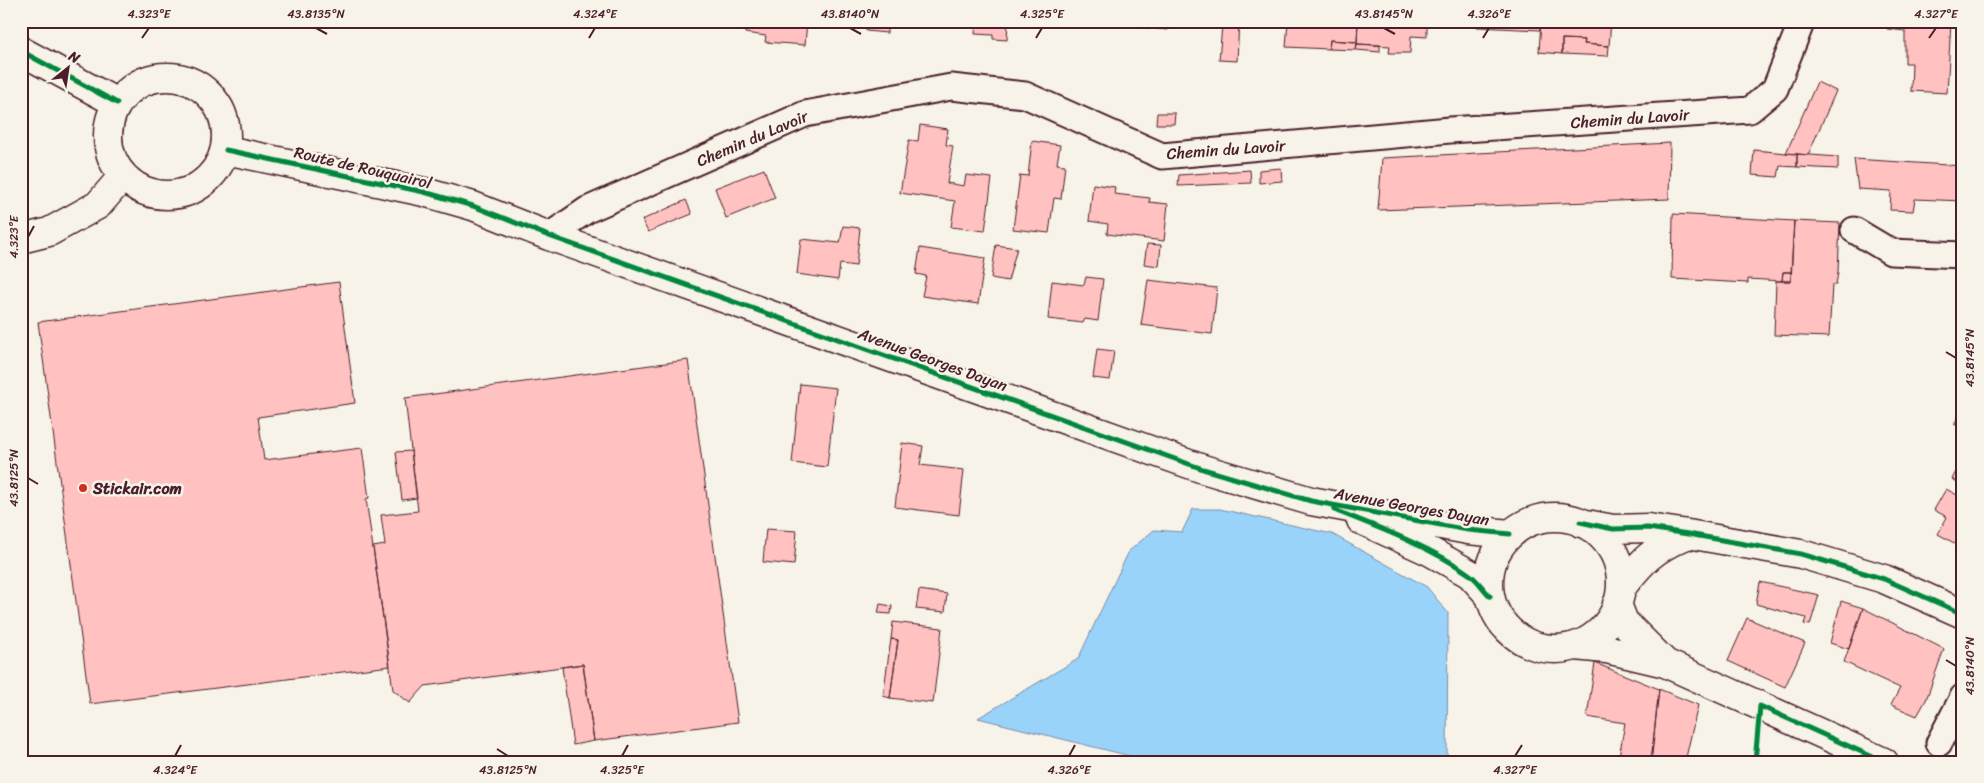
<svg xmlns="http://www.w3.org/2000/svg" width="1984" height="783" viewBox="0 0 1984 783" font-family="Sriracha,sans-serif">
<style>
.water{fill:#9ad3fa;stroke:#7a8ba7}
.building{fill:#ffc2c0;stroke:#4a1f2b}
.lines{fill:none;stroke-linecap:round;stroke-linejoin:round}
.minor-casing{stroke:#4a1f2b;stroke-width:29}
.tertiary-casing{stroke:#4a1f2b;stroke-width:31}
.minor{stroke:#f7f3e8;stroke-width:25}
.tertiary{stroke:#f7f3e8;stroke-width:28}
.cycleway-casing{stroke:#f7f3e8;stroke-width:8}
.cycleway{stroke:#00873e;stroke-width:5}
.ticks{fill:none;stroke:#4a1f2b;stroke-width:2}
.poi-dot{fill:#c8321e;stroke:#f7f3e8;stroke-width:2}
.labels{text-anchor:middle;stroke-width:5;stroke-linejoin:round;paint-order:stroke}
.street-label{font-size:16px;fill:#4a1f2b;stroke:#f7f3e8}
.poi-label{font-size:16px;font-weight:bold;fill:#4a1f2b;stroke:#f7f3e8;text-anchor:start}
.neatline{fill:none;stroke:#4a1f2b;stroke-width:2}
.ticks-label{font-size:12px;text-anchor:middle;fill:#4a1f2b}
</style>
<rect width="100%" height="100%" fill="#f7f3e8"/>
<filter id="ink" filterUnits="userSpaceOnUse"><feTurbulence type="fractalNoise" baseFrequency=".02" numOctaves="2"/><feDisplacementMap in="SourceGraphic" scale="10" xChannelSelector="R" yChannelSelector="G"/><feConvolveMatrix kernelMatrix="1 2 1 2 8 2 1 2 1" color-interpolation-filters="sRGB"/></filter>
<g filter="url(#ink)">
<path class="water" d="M1193,509H1220L1332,534L1427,587L1448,613L1447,762H1154L978,718L1078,659L1129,551L1154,530L1182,532Z"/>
<path class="building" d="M746,21H807L805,45L765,42L766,36L745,33Z
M866,21H888L887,26L866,25Z
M976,21H1008L1007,40L993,39V35L975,34Z
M1140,21L1169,22L1168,30L1140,27Z
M1184,21H1239L1237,61L1219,60L1222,25L1184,23Z
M1288,21H1358L1357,42L1330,40L1329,49L1286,47Z
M1358,21H1427V37L1411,36L1410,53H1389L1390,46L1357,44Z
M1477,21H1541L1540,30L1477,27Z
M1541,21H1611L1609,46L1584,44L1585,40L1562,39V54L1539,52Z
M1887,21H1951L1947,93L1911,91L1912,63H1905V31L1887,29Z
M866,25L887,26V33L866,31Z
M1562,39L1585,40L1584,44L1609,46L1608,56L1562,54Z
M1330,40L1357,42L1356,50L1329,49Z
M1357,44L1380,45V52L1356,50Z
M1817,82L1836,91L1808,155L1786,153Z
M1157,113H1175L1174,124H1156Z
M920,125L948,129L946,145L953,146L947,183L964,186L966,175L992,178L985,231L951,227L955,201L900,193L909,140L918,141Z
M1032,141L1060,145L1057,164L1065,165L1061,199L1054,198L1049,233L1013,229L1020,175L1028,176Z
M1670,143L1669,199L1378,210L1382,158Z
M1754,150L1797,154V167L1780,166L1778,177L1752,175Z
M1797,154L1838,157V169L1797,167Z
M1854,159L1963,166V201L1915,199L1913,211L1890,210L1891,191L1858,189Z
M1281,168L1282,181L1259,183V170Z
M764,169L775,198L726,218L715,188Z
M1250,170L1251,183L1178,186L1179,175Z
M1093,184L1115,187L1114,194L1150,198L1149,202L1168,204L1164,241L1107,234L1108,224L1089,221Z
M686,200L692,214L648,232L642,220Z
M1673,214L1794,221L1791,272H1783L1782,281L1748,279V283L1672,279Z
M1794,221L1840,223L1838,272L1836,285H1832L1829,337L1774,335L1776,281H1791Z
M843,226L860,228L856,266L840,264L838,280L797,274L801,239L840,243Z
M1147,244L1161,245L1159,266L1144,264Z
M996,245L1017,248L1008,281L991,278Z
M920,248L985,258L978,304L922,296L926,276L916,274Z
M1783,272H1791V281H1782Z
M1086,277L1103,279L1098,321L1085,319L1083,323L1048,319L1052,281L1084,285Z
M1148,280L1217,288L1212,334L1141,325Z
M339,282L355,403L258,417L264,460L362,448L369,498L366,499L390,666L90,704L38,322Z
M1097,349L1114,351L1110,380L1093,378Z
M688,360L738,722L594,741L583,664L425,686L410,703L393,690L373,547L385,545L381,515L418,511L405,398Z
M800,384L836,388L827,467L792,463Z
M1963,409V429L1954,424Z
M1963,440V454L1957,451Z
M902,443L923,446L920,465L964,470L959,515L895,507Z
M411,451L417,498L402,500L396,452Z
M1963,459V485L1952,479Z
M1946,489L1963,498V548L1938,534L1947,517L1934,510Z
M766,529L797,531L794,565L763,562Z
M1760,582L1819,595L1810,625L1804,624L1806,618L1756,604Z
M919,590L947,594L945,612L916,609Z
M1841,601L1863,608L1849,649L1830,643Z
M880,604L892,606L891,614L878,613Z
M1863,608L1944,649L1926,700L1917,716L1891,705L1900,688L1844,662Z
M1747,618L1805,643L1785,687L1728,661Z
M893,622L942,628L933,703L890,698L898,640L891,639Z
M891,639L898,640L890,698L883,696Z
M1595,663L1659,689L1651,762L1619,757L1625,723L1587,717Z
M583,664L594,741L573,745L562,667Z
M1659,689L1698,705L1685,762H1651Z"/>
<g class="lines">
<g class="minor-casing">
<path id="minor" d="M1854,230L1891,252L1963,255
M549,236L587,210L805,114L951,87L1025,95L1162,156L1450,130L1750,110L1775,89L1802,21
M1939,743L1963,697"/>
</g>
<g class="tertiary-casing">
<path id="tertiary" d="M21,51L117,103
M108 136a59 59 0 1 1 118 0a59 59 0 1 1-118 0Z
M226,150L424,192L473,206L549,236L1203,469L1311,501L1468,530L1510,534
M21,239L49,232L98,205L123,176
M1489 583a66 66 0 1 1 132 0a66 66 0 1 1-132 0Z
M1361,520L1431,552L1470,574L1490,596
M1581,523L1613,529L1648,528L1688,534L1801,554L1884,579L1963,614
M1621,588C1643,560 1653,549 1686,535
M1617,604L1624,622L1664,662
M1575,646L1606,649L1665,663L1884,762"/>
</g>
<use href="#minor" class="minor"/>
<use href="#tertiary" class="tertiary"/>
<g class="cycleway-casing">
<path id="cycleway" d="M21,51L117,103
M226,150L424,192L473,206L549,236L1203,469L1311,501L1468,530L1510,534
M1334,510C1377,527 1431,547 1469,574C1477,579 1483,589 1490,596
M1580,522L1613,529L1648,528L1688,534L1801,554L1884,579L1963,614
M1755,762L1760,706L1884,762"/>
</g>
<use href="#cycleway" class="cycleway"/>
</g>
</g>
<path class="ticks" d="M316,28L327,34M850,28L861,34M1384,28L1395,34M142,38L149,28M589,38L595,28M1036,38L1042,28M1483,38L1489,28M1929,38L1936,28M28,237L34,226M1946,352L1956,358M28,478L38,484M1946,660L1956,666M497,749L508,756M175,756L181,745M622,756L628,745M1069,756L1075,745M1515,756L1522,745"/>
<circle class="poi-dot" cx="83" cy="488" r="5"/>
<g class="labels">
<g class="street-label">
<text transform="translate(1630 118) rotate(-4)" y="6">Chemin du Lavoir</text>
<text transform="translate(752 138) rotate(-23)" y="6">Chemin du Lavoir</text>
<text transform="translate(1226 149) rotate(-4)" y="6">Chemin du Lavoir</text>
<text transform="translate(363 167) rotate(13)" y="6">Route de Rouquairol</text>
<text transform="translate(933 359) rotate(20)" y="6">Avenue Georges Dayan</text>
<text transform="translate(1412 506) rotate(10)" y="6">Avenue Georges Dayan</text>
</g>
<g class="poi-label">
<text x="93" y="494">Stickair.com</text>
</g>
</g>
<rect width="1984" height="783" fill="none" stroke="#f7f3e8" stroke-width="55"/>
<g transform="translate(68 68) rotate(30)" stroke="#f7f3e8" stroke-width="4" paint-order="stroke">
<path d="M0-4L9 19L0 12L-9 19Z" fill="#4a1f2b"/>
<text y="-8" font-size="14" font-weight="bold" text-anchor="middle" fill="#4a1f2b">N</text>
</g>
<rect x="28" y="28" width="1928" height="728" class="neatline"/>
<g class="ticks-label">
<text x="149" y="18">4.323°E</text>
<text x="316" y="18">43.8135°N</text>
<text x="595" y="18">4.324°E</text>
<text x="850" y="18">43.8140°N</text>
<text x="1042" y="18">4.325°E</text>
<text x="1384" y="18">43.8145°N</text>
<text x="1489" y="18">4.326°E</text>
<text x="1936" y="18">4.327°E</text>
<text transform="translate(14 237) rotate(-90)" y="4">4.323°E</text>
<text transform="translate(1970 358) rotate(-90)" y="4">43.8145°N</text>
<text transform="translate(14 478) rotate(-90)" y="4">43.8125°N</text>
<text transform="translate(1970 666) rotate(-90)" y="4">43.8140°N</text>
<text x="175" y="774">4.324°E</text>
<text x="508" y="774">43.8125°N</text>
<text x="622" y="774">4.325°E</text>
<text x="1069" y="774">4.326°E</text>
<text x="1515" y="774">4.327°E</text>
</g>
</svg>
